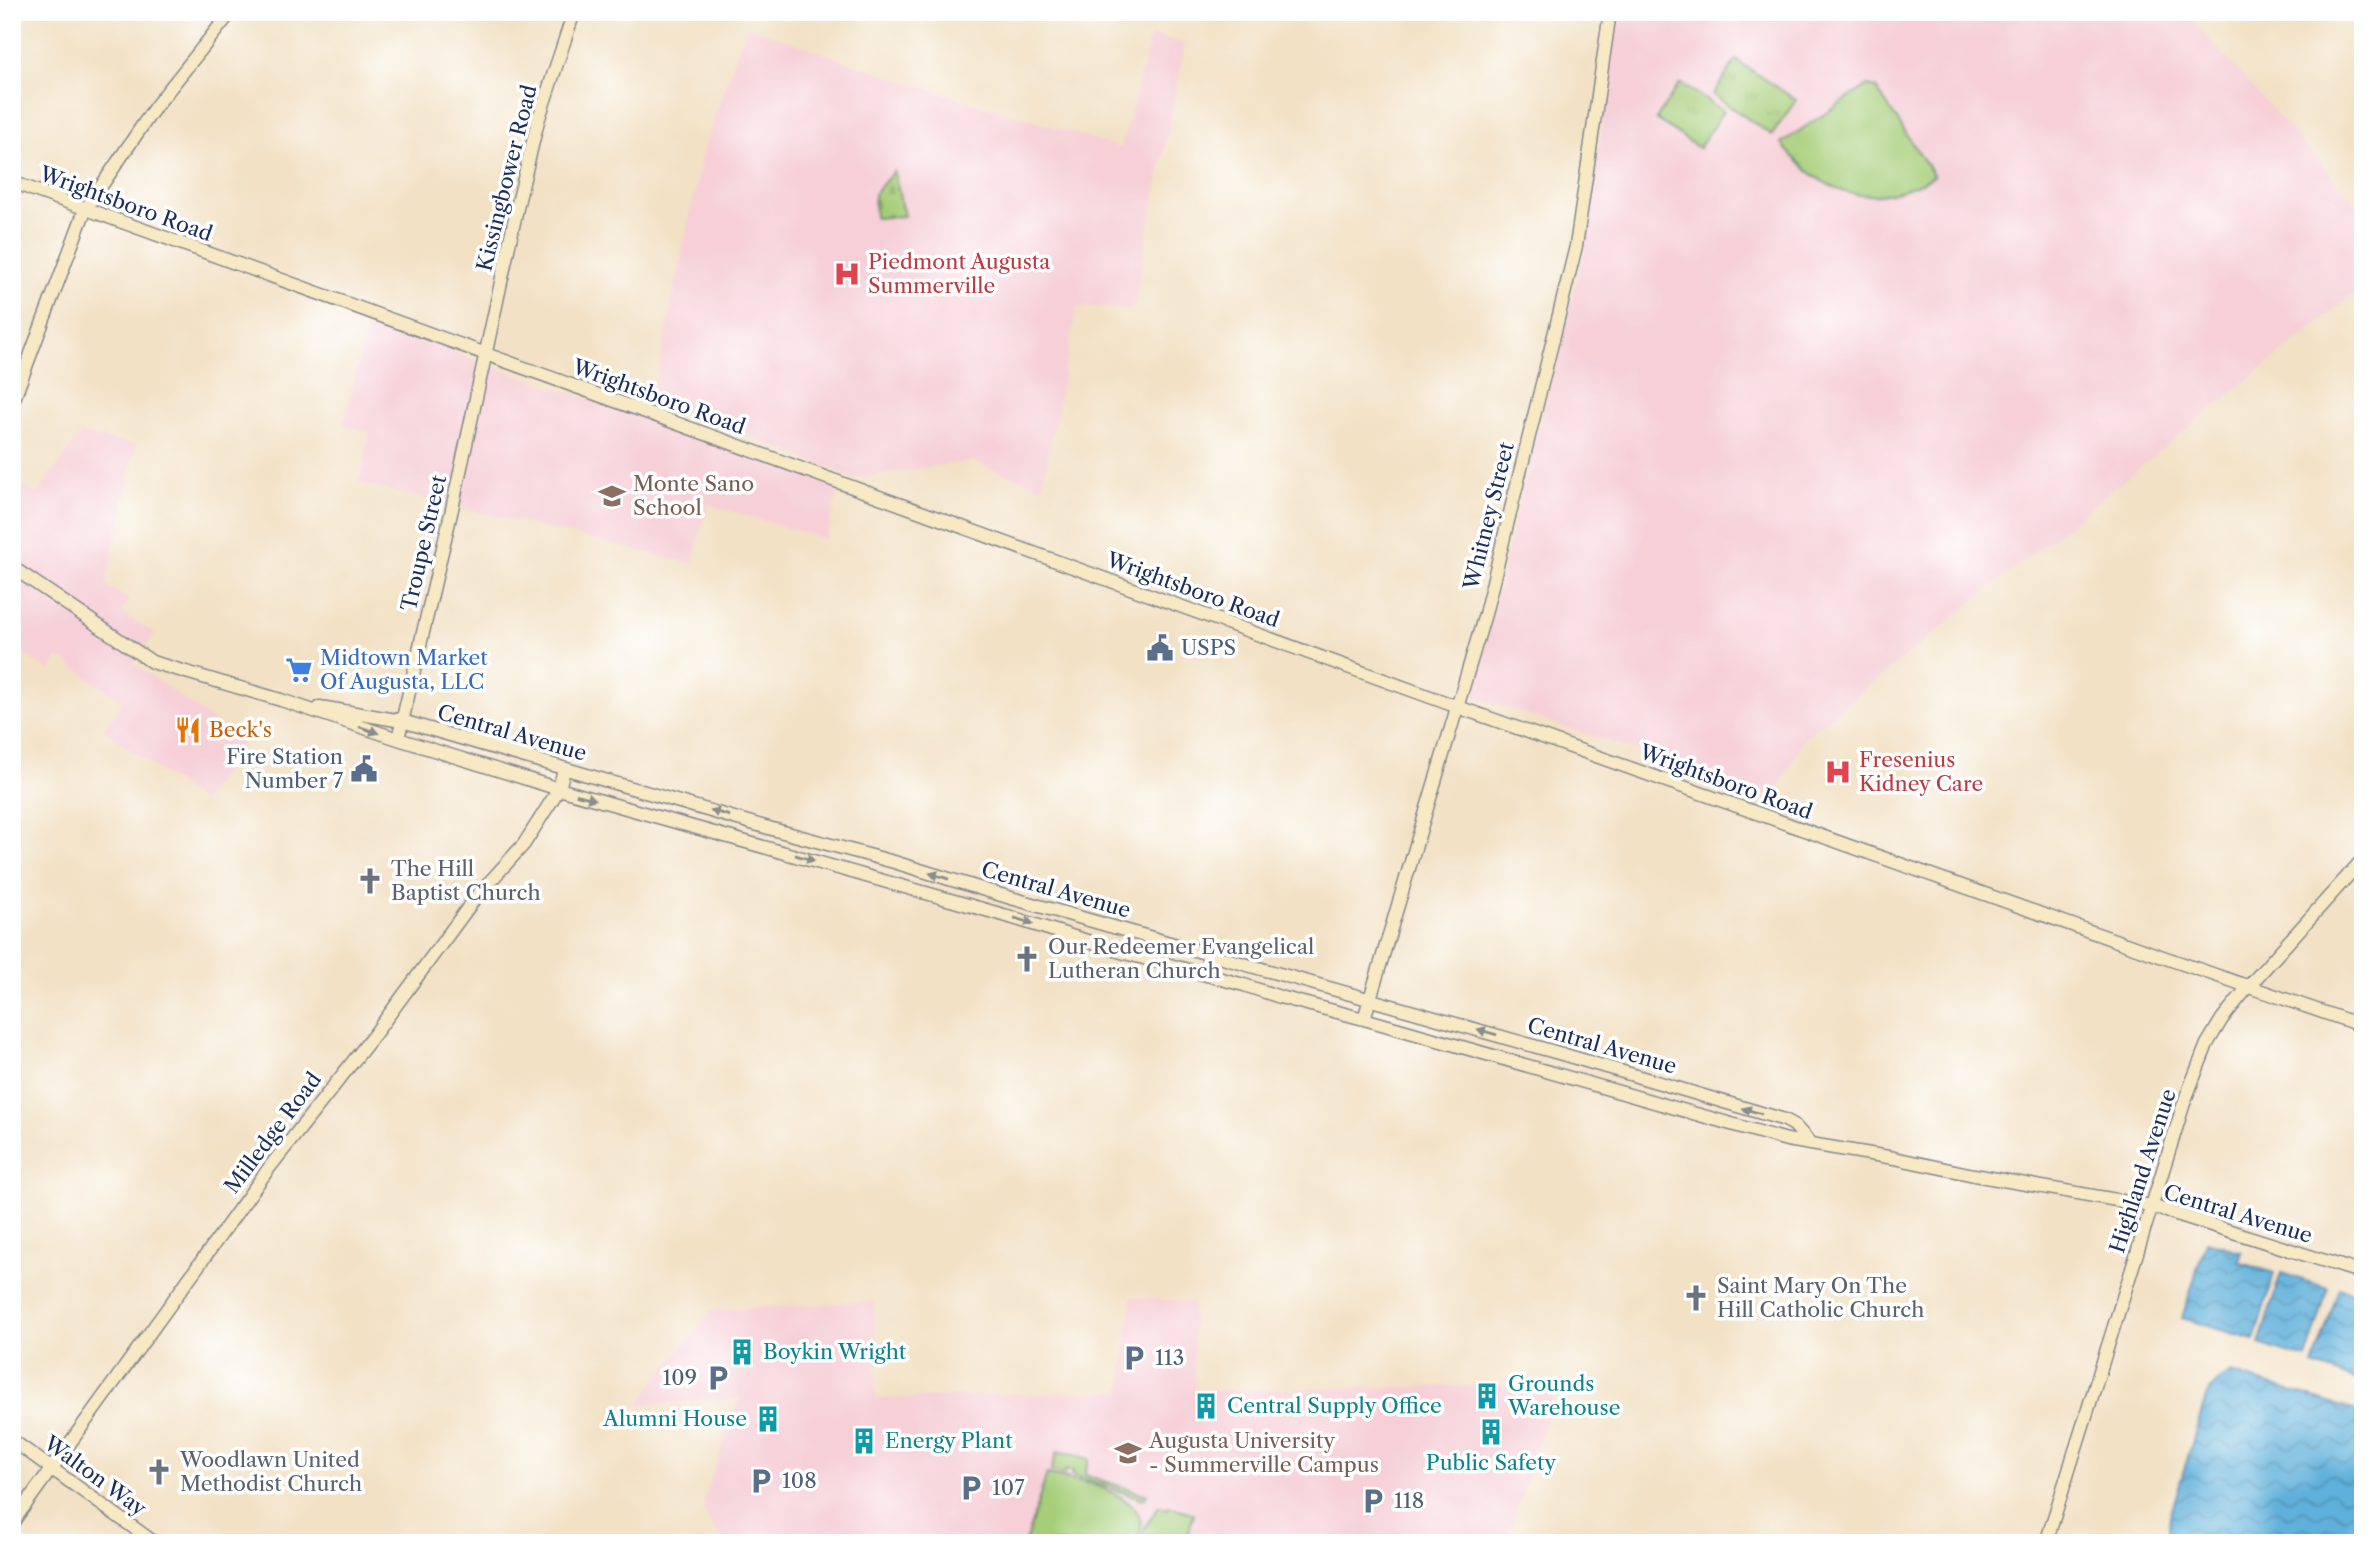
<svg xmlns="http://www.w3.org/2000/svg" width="2375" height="1555" viewBox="0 0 2375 1555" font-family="'Libre Caslon Text',serif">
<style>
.built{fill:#f6cfd7}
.grass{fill:#a6ce78;stroke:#607e6b;stroke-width:2}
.cemetery{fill:url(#cemetery-stones);stroke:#607e6b;stroke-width:2}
.park{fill:url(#park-tufts);stroke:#607e6b;stroke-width:2}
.water{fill:url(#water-waves);stroke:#3d709c;stroke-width:2}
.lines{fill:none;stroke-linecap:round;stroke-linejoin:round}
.secondary-casing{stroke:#868891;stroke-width:15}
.secondary{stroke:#f6e9c3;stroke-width:12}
.oneway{fill:#888c90}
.labels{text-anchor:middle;stroke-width:7;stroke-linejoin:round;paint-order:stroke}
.street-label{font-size:21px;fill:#1b2f5e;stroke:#fff}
.health-label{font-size:21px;fill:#be3a42;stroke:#fff;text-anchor:start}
.education-label{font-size:21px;fill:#785e54;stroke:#fff;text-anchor:start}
.service-label{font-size:21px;fill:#4e5e75;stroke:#fff;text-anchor:start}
.shop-label{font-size:21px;fill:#366cbe;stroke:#fff;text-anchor:start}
.food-label{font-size:21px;fill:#c56008;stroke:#fff;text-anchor:start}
.worship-label{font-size:21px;fill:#5b616d;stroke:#fff;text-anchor:start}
.culture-label{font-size:21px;fill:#0d838f;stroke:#fff;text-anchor:start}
</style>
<defs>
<pattern id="cemetery-stones" width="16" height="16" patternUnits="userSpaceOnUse" patternTransform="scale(1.75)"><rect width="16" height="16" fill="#a6ce78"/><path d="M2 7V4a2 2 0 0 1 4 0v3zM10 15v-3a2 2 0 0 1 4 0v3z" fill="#8eb16a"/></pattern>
<pattern id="park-tufts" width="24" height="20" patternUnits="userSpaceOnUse" patternTransform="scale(1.75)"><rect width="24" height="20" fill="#a6ce78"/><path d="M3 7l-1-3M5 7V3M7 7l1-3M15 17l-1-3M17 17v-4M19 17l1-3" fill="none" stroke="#8eb16a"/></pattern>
<pattern id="water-waves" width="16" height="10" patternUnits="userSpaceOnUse" patternTransform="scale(1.75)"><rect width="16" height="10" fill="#5fb0da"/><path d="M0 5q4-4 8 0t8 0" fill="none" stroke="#4e90b4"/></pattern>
</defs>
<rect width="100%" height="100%" fill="#fff"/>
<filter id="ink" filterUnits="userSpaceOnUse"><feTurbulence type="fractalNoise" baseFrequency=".0143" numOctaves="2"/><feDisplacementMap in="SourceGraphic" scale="14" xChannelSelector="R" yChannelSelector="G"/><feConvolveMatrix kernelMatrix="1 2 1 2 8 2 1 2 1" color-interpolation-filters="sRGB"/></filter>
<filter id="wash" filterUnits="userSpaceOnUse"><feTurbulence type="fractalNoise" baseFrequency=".00686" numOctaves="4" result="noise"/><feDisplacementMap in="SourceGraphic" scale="28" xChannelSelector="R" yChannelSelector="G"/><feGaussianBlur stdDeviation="1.57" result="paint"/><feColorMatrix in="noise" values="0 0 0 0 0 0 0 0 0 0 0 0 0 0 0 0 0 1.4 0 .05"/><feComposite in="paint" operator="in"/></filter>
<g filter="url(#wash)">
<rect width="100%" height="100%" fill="#f2e1c4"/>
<path class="built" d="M1618,12H2185L2363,211V287L1803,739L1775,796L1471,696L1533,446L1583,256Z
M746,26L889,76L1121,148L1151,35L1185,43L1133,309L1077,306L1042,487L972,461L855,478L652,399L704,148Z
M369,320L491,366L640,416L839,488L826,539L707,504L693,564L359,483L370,432L343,425Z
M81,434L136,445L106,585L129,601L121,612L155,633L133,663L244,743L202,802L103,729L123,701L59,657L49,671L12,646V479L37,494Z
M1132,1297L1192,1302L1195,1391L1557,1384L1507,1543H723L704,1513V1500L739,1398L637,1405L712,1310L875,1301L876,1399L1121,1391Z"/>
<path class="grass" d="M1867,86L1876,88L1934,176C1870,211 1826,198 1781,143Z
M1057,1452C1068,1455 1078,1455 1089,1459L1085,1475L1147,1495L1143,1499L1072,1475L1073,1471L1066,1470L1065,1474L1051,1471Z
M1047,1474C1072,1479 1143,1491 1141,1527C1140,1532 1137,1538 1136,1543H1025Z
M1159,1506L1168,1509L1169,1506L1194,1514L1185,1543H1140L1144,1529Z"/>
<path class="cemetery" d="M894,171L904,216L875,218L874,194Z"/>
<path class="park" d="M1736,60L1796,100L1772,135L1713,95Z
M1680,83L1723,111L1699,148L1656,119Z"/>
<path class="water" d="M2206,1241L2242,1252L2239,1262L2274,1273L2254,1340L2182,1318Z
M2281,1273L2328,1288L2306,1359L2259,1344Z
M2339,1288L2363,1296V1382L2313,1365Z
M2231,1373L2363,1413V1543H2170L2168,1528L2170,1516L2207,1394L2220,1379Z"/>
</g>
<g filter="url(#ink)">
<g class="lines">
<g class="secondary-casing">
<path id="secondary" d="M12,182L1458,707L2134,947L2363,1026
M12,404L85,210L155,107L231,12
M12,567L152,662L281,700L398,739L559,789L1007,916L1125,953L1244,985L1280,997L1364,1019L1787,1140L1894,1158L1974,1175L2151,1206L2363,1273
M320,707L402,721L772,829L894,862L1011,898L1562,1054L1785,1120L1794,1125L1810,1143
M398,739L452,509L519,199L538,121L574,12
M1364,1019L1485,614L1576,246L1610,12
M12,1440L155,1543
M12,1523L269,1168L374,1035L476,897L524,844L559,789L564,769
M2046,1543L2185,1100L2207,1044L2222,1019L2248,987L2363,859"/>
</g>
<use href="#secondary" class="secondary"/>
</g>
<defs><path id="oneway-solid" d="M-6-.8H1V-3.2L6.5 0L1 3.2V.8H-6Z" transform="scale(1.75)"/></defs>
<g class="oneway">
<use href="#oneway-solid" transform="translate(369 730) rotate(19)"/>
<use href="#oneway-solid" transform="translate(586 797) rotate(15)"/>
<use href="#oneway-solid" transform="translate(720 813) rotate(-164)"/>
<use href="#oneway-solid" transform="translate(805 858) rotate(17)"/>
<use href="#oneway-solid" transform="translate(939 876) rotate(-163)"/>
<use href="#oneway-solid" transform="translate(1024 921) rotate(17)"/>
<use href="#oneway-solid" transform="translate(1487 1032) rotate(-164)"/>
<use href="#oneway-solid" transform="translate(1752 1111) rotate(-163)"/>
</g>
</g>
<defs>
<g id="hospital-bare" transform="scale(2.1)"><path d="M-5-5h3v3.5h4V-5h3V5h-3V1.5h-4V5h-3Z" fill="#e0444e" stroke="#fff" stroke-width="2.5" paint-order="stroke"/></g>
<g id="school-bare" transform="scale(2.1)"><path d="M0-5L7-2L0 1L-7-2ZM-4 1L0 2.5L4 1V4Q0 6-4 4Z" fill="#8d6e63" stroke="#fff" stroke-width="2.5" paint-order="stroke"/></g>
<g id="civic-bare" transform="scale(2.1)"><path d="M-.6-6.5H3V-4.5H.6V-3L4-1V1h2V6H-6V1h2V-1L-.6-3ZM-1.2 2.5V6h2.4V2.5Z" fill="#5c6f8a" stroke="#fff" stroke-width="2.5" paint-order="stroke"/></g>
<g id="supermarket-bare" transform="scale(2.1)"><path d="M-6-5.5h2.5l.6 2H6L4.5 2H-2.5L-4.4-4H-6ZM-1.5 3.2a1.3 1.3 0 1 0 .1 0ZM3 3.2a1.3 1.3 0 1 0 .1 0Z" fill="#3f7fe0" stroke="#fff" stroke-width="2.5" paint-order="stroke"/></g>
<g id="restaurant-bare" transform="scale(2.1)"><path d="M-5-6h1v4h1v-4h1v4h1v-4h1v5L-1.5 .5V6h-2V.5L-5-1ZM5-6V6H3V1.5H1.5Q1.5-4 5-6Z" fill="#e8710a" stroke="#fff" stroke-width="2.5" paint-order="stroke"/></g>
<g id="church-bare" transform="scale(2.1)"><path d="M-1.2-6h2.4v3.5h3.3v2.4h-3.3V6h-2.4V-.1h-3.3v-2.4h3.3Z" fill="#6b7280" stroke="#fff" stroke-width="2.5" paint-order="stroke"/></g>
<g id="building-bare" transform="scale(2.1)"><path d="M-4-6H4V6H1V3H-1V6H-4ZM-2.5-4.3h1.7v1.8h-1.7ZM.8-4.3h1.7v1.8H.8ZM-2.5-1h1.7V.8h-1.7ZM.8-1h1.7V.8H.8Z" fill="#0f9aa8" stroke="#fff" stroke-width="2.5" paint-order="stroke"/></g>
<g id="parking-bare" transform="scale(2.1)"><path d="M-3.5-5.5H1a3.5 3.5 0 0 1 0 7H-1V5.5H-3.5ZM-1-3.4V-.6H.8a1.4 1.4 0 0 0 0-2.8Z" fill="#5c6f8a" stroke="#fff" stroke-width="2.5" paint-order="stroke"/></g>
<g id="university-bare" transform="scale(2.1)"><path d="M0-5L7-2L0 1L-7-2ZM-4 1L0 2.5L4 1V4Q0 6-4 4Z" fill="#8d6e63" stroke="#fff" stroke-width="2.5" paint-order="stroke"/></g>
</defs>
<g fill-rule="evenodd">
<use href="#hospital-bare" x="847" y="274"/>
<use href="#school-bare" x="612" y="496"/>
<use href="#civic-bare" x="1160" y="648"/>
<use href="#supermarket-bare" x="299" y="670"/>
<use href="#restaurant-bare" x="188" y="730"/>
<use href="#civic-bare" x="364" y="769"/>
<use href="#hospital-bare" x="1838" y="772"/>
<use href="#church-bare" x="370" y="881"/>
<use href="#church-bare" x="1027" y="959"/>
<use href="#church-bare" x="1696" y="1298"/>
<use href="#building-bare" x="742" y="1352"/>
<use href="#parking-bare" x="1134" y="1358"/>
<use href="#parking-bare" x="718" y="1378"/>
<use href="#building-bare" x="1487" y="1396"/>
<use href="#building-bare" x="1206" y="1406"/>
<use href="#building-bare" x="768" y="1419"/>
<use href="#building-bare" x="1491" y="1432"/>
<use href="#building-bare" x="864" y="1441"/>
<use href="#university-bare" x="1128" y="1453"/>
<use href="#church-bare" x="159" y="1472"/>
<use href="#parking-bare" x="761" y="1481"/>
<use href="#parking-bare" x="971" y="1488"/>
<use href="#parking-bare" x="1373" y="1501"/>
</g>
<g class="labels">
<g class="street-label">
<text transform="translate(507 178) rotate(-76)" y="7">Kissingbower Road</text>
<text transform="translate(126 204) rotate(20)" y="7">Wrightsboro Road</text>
<text transform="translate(659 397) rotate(20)" y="7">Wrightsboro Road</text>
<text transform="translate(1489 516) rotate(-76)" y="7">Whitney Street</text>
<text transform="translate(424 543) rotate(-77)" y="7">Troupe Street</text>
<text transform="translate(1193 590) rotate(20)" y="7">Wrightsboro Road</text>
<text transform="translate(512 733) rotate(16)" y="7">Central Avenue</text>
<text transform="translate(1726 782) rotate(20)" y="7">Wrightsboro Road</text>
<text transform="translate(1056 890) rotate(16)" y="7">Central Avenue</text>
<text transform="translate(1602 1046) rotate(16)" y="7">Central Avenue</text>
<text transform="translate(273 1133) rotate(-53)" y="7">Milledge Road</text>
<text transform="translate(2143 1171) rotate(-72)" y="7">Highland Avenue</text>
<text transform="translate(2238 1214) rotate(17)" y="7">Central Avenue</text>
<text transform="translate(95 1476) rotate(36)" y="7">Walton Way</text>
</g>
<g class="health-label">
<text x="868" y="269">Piedmont Augusta<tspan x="868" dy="24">Summerville</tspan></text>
<text x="1859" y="767">Fresenius<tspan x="1859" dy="24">Kidney Care</tspan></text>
</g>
<g class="education-label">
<text x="633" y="491">Monte Sano<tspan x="633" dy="24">School</tspan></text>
<text x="1149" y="1448">Augusta University<tspan x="1149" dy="24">- Summerville Campus</tspan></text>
</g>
<g class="service-label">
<text x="1181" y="655">USPS</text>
<text x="343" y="764" text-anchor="end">Fire Station<tspan x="343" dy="24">Number 7</tspan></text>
<text x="1155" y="1365">113</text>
<text x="697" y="1385" text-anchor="end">109</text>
<text x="782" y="1488">108</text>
<text x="992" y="1495">107</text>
<text x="1394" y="1508">118</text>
</g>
<g class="shop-label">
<text x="320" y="665">Midtown Market<tspan x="320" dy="24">Of Augusta, LLC</tspan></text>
</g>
<g class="food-label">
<text x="209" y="737">Beck's</text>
</g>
<g class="worship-label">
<text x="391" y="876">The Hill<tspan x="391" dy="24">Baptist Church</tspan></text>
<text x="1048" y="954">Our Redeemer Evangelical<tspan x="1048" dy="24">Lutheran Church</tspan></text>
<text x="1717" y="1293">Saint Mary On The<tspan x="1717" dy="24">Hill Catholic Church</tspan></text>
<text x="180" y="1467">Woodlawn United<tspan x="180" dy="24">Methodist Church</tspan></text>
</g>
<g class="culture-label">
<text x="763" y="1359">Boykin Wright</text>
<text x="1508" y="1391">Grounds<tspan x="1508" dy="24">Warehouse</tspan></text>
<text x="1227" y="1413">Central Supply Office</text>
<text x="747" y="1426" text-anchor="end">Alumni House</text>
<text x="885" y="1448">Energy Plant</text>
<text x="1491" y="1470" text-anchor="middle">Public Safety</text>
</g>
</g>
<rect width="2375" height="1555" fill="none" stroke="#fff" stroke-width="42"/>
</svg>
